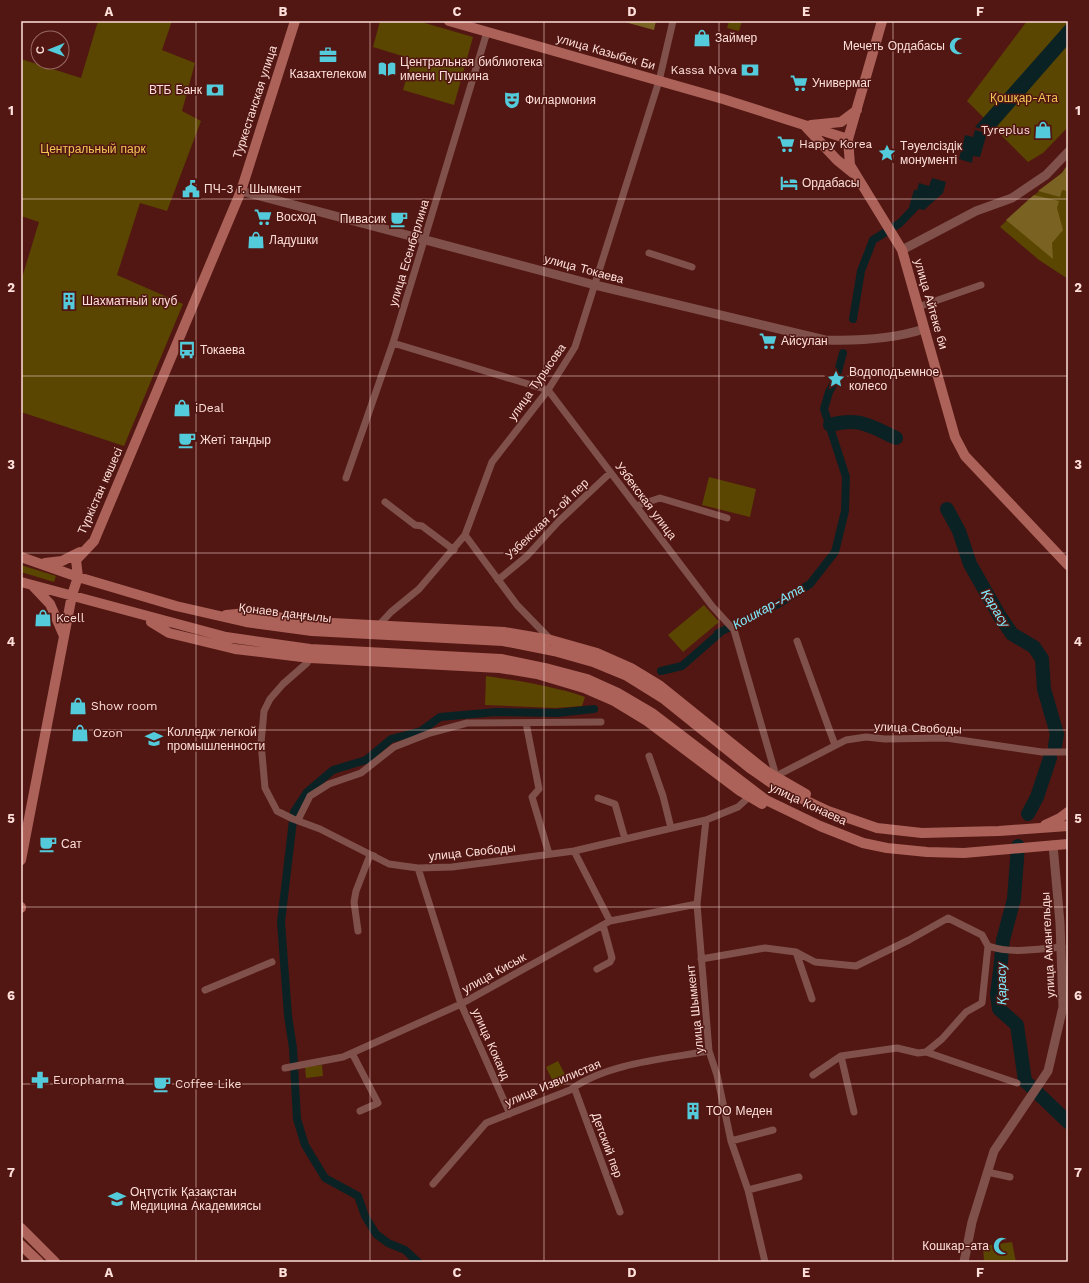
<svg xmlns="http://www.w3.org/2000/svg" width="1089" height="1283" viewBox="0 0 1089 1283" font-family="'Work Sans',sans-serif">
<style>
.green{fill:#5a4501}
.forest{fill:#7a6222}
.water{fill:#0b2225}
.lines{fill:none;stroke-linecap:round;stroke-linejoin:round}
.canal{stroke:#0b2225;stroke-width:8}
.river{stroke:#0b2225;stroke-width:14}
.minor{stroke:#80514a;stroke-width:7}
.tertiary{stroke:#80514a;stroke-width:9}
.secondary{stroke:#ac6259;stroke-width:10}
.grid{fill:none;stroke:#fedfda;stroke-width:1;stroke-opacity:0.55}
.labels{text-anchor:middle;stroke-width:3;stroke-linejoin:round;paint-order:stroke}
.poi-label{font-size:12px;fill:#fedfda;stroke:#521713;text-anchor:start}
.street-label{font-size:12px;fill:#fedfda;stroke:#521713}
.park-label{font-size:12px;fill:#f2c654;stroke:#521713}
.water-label{font-size:13px;font-style:italic;fill:#7eedfe;stroke:#521713}
.neatline{fill:none;stroke:#fedfda;stroke-width:1.5}
.grid-label{font-size:13px;text-anchor:middle;font-weight:bold;fill:#fedfda}
</style>
<rect width="100%" height="100%" fill="#521713"/>
<path class="green" d="M98,21H172L162,50L195,63L182,111L201,121L167,211L140,203L117,275L183,304L124,446L21,412V281L39,222L21,216V59L81,78Z
M380,21H418L473,37L454,105L403,90L412,59L373,47Z
M729,21H742L739,31L727,28Z
M1027,21H1068V127L1043,153L1028,162L967,101Z
M1068,164V279L1039,260L1000,227L1028,200L1062,173Z
M709,477L756,489L750,517L702,505Z
M21,565L56,576L54,582L21,572Z
M704,605L719,622L683,652L668,635Z
M486,676C520,681 553,686 585,697L582,706L555,708L485,705Z
M558,1061L569,1082L556,1088L546,1067Z
M322,1065L323,1076L306,1078L305,1067Z
M1012,1242L1016,1262H984L983,1246Z"/>
<path class="forest" d="M621,21H656L654,30Z
M1068,164V191L1062,190L1060,197L1038,191L1062,173Z
M1034,195L1059,201L1057,208L1063,230L1052,243L1053,259L1006,220Z"/>
<path class="water" d="M1068,22V45L992,132L975,127Z
M975,130L987,133L980,157L973,156L972,163L959,159L965,135L973,137Z
M932,178L946,182L943,193L924,210L909,207L914,190H917L919,183L929,186Z"/>
<g class="lines">
<path class="canal" d="M853,319L861,271L873,240L900,223L922,200
M718,633L780,603L810,584L835,552L845,511L846,477L824,409L829,392L836,379L843,353
M661,671L682,666L722,631
M418,1262L405,1250L388,1243L376,1234L365,1216L358,1196L325,1178L305,1145L297,1119L293,1048L288,1016L281,922L294,812L307,792L333,770L366,760L391,739L421,731L440,717L496,712L557,713L594,709"/>
<path class="river" d="M830,425C859,417 870,426 896,438
M947,509L959,531L970,564L999,615L1012,634L1034,647L1042,659L1044,689L1057,734L1055,746
M1028,814L1037,797L1050,758
M1018,846L1014,899L1003,940L1000,971L997,994L999,1009L1017,1025L1025,1081L1068,1122"/>
<path class="minor" d="M649,253L692,267
M918,307L981,285
M393,343L548,390L712,606L734,630L776,776L846,740L866,737L885,739L946,738L1042,752H1068
M346,478L393,343L487,32
M385,502L415,525L422,526L454,550
M636,506L660,498L727,518
M465,535L517,605L551,640
M498,580L527,556L558,522L610,473
M379,625L391,612L419,589L465,535L492,462L548,390L575,347L659,81L673,21
M797,641L835,745
M310,658L307,663L283,684L270,699L264,711L261,743L265,788L277,811L293,819L320,829L389,864L418,868L452,867L574,851L706,820L738,807L749,797
M526,723L539,789L532,797L549,854
M649,756L663,796L671,828
M598,798L615,804L625,839
M298,820L310,796L329,784L361,773L394,747L430,733L467,723L601,722
M706,820L697,904L709,1051L717,1075L731,1141L748,1190L765,1262
M574,851L610,921
M418,868L461,1004L510,1114
M358,931L354,902L356,891L370,855L374,856
M988,946C1012,954 1037,949 1062,947
M796,952L812,999
M701,959L765,948L796,952L815,962L856,966L909,940L948,918L982,935L988,946L982,1003L966,1012L942,1039L926,1052L918,1053L897,1048L841,1056L813,1075
M597,969L610,962L612,958L603,925
M205,990L272,962
M926,1052L1017,1083
M352,1053L378,1103L360,1111
M841,1056L854,1112
M285,1068L343,1057L461,1004L610,921L697,904
M574,1087L620,1212
M731,1141L773,1130
M987,1172L1010,1177
M433,1184L486,1123L570,1090C606,1063 665,1059 709,1051
M748,1190L799,1177"/>
<path class="tertiary" d="M241,191L595,285L825,340C858,341 893,339 924,329
M902,250L976,211L1012,198L1046,175L1068,152
M964,1262L972,1222L994,1151L1048,1071L1063,1007L1060,923L1053,845"/>
<path class="secondary" d="M449,21L723,99L848,139
M882,21L848,139L850,165L902,250L955,437L965,456L1068,565
M811,125L841,122L857,110
M806,127L837,160L853,173
M21,557L78,577L176,606L246,622L312,631L503,641L554,651L593,662L627,676L664,699L751,769L777,787L828,811L877,828L922,833L999,831L1068,826
M45,563L62,561L80,552
M21,582L226,637L310,649L501,659L549,669L587,679L618,693L652,713L766,800L820,826L863,843L887,848L927,852L964,853L1068,844
M33,586L50,604L64,636
M226,615L247,613L313,622L504,632L551,640L597,653L631,668L659,685L766,771L806,794
M151,622L169,633L235,649L310,658L500,668L537,674L584,688L614,701L647,721L740,791L762,804
M1045,825L1060,818L1068,812
M21,860L72,595L78,577L76,560L94,541L241,191L295,21
M21,907V908
M21,1228L55,1262
M21,1245L39,1262"/>
</g>
<path class="grid" d="M196,21V1262M370,21V1262M544,21V1262M719,21V1262M893,21V1262M21,199H1068M21,376H1068M21,553H1068M21,730H1068M21,907H1068M21,1084H1068"/>
<defs>
<g id="shop-bare" transform="scale(1.38)"><path d="M-5-2.5h2.3a2.7 3.5 0 0 1 5.4 0H5L5.5 6h-11ZM-1.5-2.5h3a1.5 2.3 0 0 0-3 0Z" fill="#53cbdb" stroke="#521713" stroke-width="2.5" paint-order="stroke"/></g>
<g id="mosque-bare" transform="scale(1.38)"><path d="M3.5-4.9A6 6 0 1 0 3.5 4.9A5 5 0 1 1 3.5-4.9Z" fill="#53cbdb" stroke="#521713" stroke-width="2.5" paint-order="stroke"/></g>
<g id="office-bare" transform="scale(1.38)"><path d="M-6-3h4V-5.5h4V-3h4V5H-6ZM-1-4.5V-3h2v-1.5ZM-6 0V1H6V0Z" fill="#53cbdb" stroke="#521713" stroke-width="2.5" paint-order="stroke"/></g>
<g id="library-bare" transform="scale(1.38)"><path d="M-6-4Q-3-5.5-.7-3.5V5Q-3 3-6 4ZM6-4Q3-5.5 .7-3.5V5Q3 3 6 4Z" fill="#53cbdb" stroke="#521713" stroke-width="2.5" paint-order="stroke"/></g>
<g id="bank-bare" transform="scale(1.38)"><path d="M-6-4H6V4H-6ZM0-2.3a2.3 2.3 0 1 0 0 4.6a2.3 2.3 0 1 0 0-4.6Z" fill="#53cbdb" stroke="#521713" stroke-width="2.5" paint-order="stroke"/></g>
<g id="supermarket-bare" transform="scale(1.38)"><path d="M-6-5.5h2.5l.6 2H6L4.5 2H-2.5L-4.4-4H-6ZM-1.5 3.2a1.3 1.3 0 1 0 .1 0ZM3 3.2a1.3 1.3 0 1 0 .1 0Z" fill="#53cbdb" stroke="#521713" stroke-width="2.5" paint-order="stroke"/></g>
<g id="theatre-bare" transform="scale(1.38)"><path d="M-5-5.5Q0-4 5-5.5V0Q5 5 0 6Q-5 5-5 0ZM-3.3-2.5H-1v1.5H-3.3ZM1-2.5H3.3v1.5H1ZM-2.8 1Q0 5.5 2.8 1Z" fill="#53cbdb" stroke="#521713" stroke-width="2.5" paint-order="stroke"/></g>
<g id="sight-bare" transform="scale(1.38)"><path d="M0-6L1.8-2.2L6-1.7L2.9 1.2L3.7 5.4L0 3.3L-3.7 5.4L-2.9 1.2L-6-1.7L-1.8-2.2Z" fill="#53cbdb" stroke="#521713" stroke-width="2.5" paint-order="stroke"/></g>
<g id="hotel-bare" transform="scale(1.38)"><path d="M-6-4.5h1.5V1H6V5H4.5V3h-9V5H-6ZM-4 0a1.8 1.8 0 1 1 3.6 0ZM.5 0V-2.5h3Q6-2.5 6 0Z" fill="#53cbdb" stroke="#521713" stroke-width="2.5" paint-order="stroke"/></g>
<g id="civic-bare" transform="scale(1.38)"><path d="M-.6-6.5H3V-4.5H.6V-3L4-1V1h2V6H-6V1h2V-1L-.6-3ZM-1.2 2.5V6h2.4V2.5Z" fill="#53cbdb" stroke="#521713" stroke-width="2.5" paint-order="stroke"/></g>
<g id="cafe-bare" transform="scale(1.38)"><path d="M-5.5-4.5H6V0H3Q3 3.5 0 3.5H-2.5Q-5.5 3.5-5.5 0ZM3-3.2v2h1.7v-2ZM-6 4.5H4V6H-6Z" fill="#53cbdb" stroke="#521713" stroke-width="2.5" paint-order="stroke"/></g>
<g id="building-bare" transform="scale(1.38)"><path d="M-4-6H4V6H1V3H-1V6H-4ZM-2.5-4.3h1.7v1.8h-1.7ZM.8-4.3h1.7v1.8H.8ZM-2.5-1h1.7V.8h-1.7ZM.8-1h1.7V.8H.8Z" fill="#53cbdb" stroke="#521713" stroke-width="2.5" paint-order="stroke"/></g>
<g id="bus-bare" transform="scale(1.38)"><path d="M-5-6H5V4H4V6H2V4H-2V6H-4V4H-5ZM-3.5-4V0h7V-4ZM-3.5 1.2v1.5H-2V1.2ZM2 1.2v1.5H3.5V1.2Z" fill="#53cbdb" stroke="#521713" stroke-width="2.5" paint-order="stroke"/></g>
<g id="university-bare" transform="scale(1.38)"><path d="M0-5L7-2L0 1L-7-2ZM-4 1L0 2.5L4 1V4Q0 6-4 4Z" fill="#53cbdb" stroke="#521713" stroke-width="2.5" paint-order="stroke"/></g>
<g id="pharmacy-bare" transform="scale(1.38)"><path d="M-2-6h4v4h4v4h-4v4h-4v-4h-4v-4h4Z" fill="#53cbdb" stroke="#521713" stroke-width="2.5" paint-order="stroke"/></g>
</defs>
<g fill-rule="evenodd">
<use href="#shop-bare" x="702" y="38"/>
<use href="#mosque-bare" x="958" y="46"/>
<use href="#office-bare" x="328" y="55"/>
<use href="#library-bare" x="387" y="69"/>
<use href="#bank-bare" x="750" y="70"/>
<use href="#supermarket-bare" x="799" y="83"/>
<use href="#bank-bare" x="215" y="90"/>
<use href="#theatre-bare" x="512" y="100"/>
<use href="#shop-bare" x="1043" y="130"/>
<use href="#supermarket-bare" x="786" y="144"/>
<use href="#sight-bare" x="887" y="153"/>
<use href="#hotel-bare" x="789" y="183"/>
<use href="#civic-bare" x="191" y="189"/>
<use href="#supermarket-bare" x="263" y="217"/>
<use href="#cafe-bare" x="399" y="219"/>
<use href="#shop-bare" x="256" y="240"/>
<use href="#building-bare" x="69" y="301"/>
<use href="#supermarket-bare" x="768" y="341"/>
<use href="#bus-bare" x="187" y="350"/>
<use href="#sight-bare" x="836" y="379"/>
<use href="#shop-bare" x="182" y="408"/>
<use href="#cafe-bare" x="187" y="440"/>
<use href="#shop-bare" x="43" y="618"/>
<use href="#shop-bare" x="78" y="706"/>
<use href="#shop-bare" x="80" y="733"/>
<use href="#university-bare" x="154" y="739"/>
<use href="#cafe-bare" x="48" y="844"/>
<use href="#pharmacy-bare" x="40" y="1080"/>
<use href="#cafe-bare" x="162" y="1084"/>
<use href="#building-bare" x="693" y="1111"/>
<use href="#university-bare" x="117" y="1199"/>
<use href="#mosque-bare" x="1002" y="1246"/>
</g>
<g class="labels">
<g class="poi-label">
<text x="715" y="42">Займер</text>
<text x="945" y="50" text-anchor="end">Мечеть Ордабасы</text>
<text x="400" y="66">Центральная библиотека<tspan x="400" dy="14">имени Пушкина</tspan></text>
<text x="737" y="74" text-anchor="end">Kassa Nova</text>
<text x="328" y="78" text-anchor="middle">Казахтелеком</text>
<text x="812" y="87">Универмаг</text>
<text x="202" y="94" text-anchor="end">ВТБ Банк</text>
<text x="525" y="104">Филармония</text>
<text x="1030" y="134" text-anchor="end">Tyreplus</text>
<text x="799" y="148">Happy Korea</text>
<text x="900" y="150">Тәуелсіздік<tspan x="900" dy="14">монументі</tspan></text>
<text x="802" y="187">Ордабасы</text>
<text x="204" y="193">ПЧ-3 г. Шымкент</text>
<text x="276" y="221">Восход</text>
<text x="386" y="223" text-anchor="end">Пивасик</text>
<text x="269" y="244">Ладушки</text>
<text x="82" y="305">Шахматный клуб</text>
<text x="781" y="345">Айсулан</text>
<text x="200" y="354">Токаева</text>
<text x="849" y="376">Водоподъемное<tspan x="849" dy="14">колесо</tspan></text>
<text x="195" y="412">iDeal</text>
<text x="200" y="444">Жетi тандыр</text>
<text x="56" y="622">Kcell</text>
<text x="91" y="710">Show room</text>
<text x="167" y="736">Колледж легкой<tspan x="167" dy="14">промышленности</tspan></text>
<text x="93" y="737">Ozon</text>
<text x="61" y="848">Сат</text>
<text x="53" y="1084">Europharma</text>
<text x="175" y="1088">Coffee Like</text>
<text x="706" y="1115">ТОО Меден</text>
<text x="130" y="1196">Оңтүстік Қазақстан<tspan x="130" dy="14">Медицина Академиясы</tspan></text>
<text x="989" y="1250" text-anchor="end">Кошкар-ата</text>
</g>
<g class="street-label">
<text transform="translate(606 52) rotate(16)" y="4">улица Казыбек Би</text>
<text transform="translate(255 102) rotate(-72)" y="4">Туркестанская улица</text>
<text transform="translate(409 253) rotate(-73)" y="4">улица Есенберлина</text>
<text transform="translate(584 269) rotate(15)" y="4">улица Токаева</text>
<text transform="translate(931 304) rotate(74)" y="4">улица Айтеке би</text>
<text transform="translate(537 382) rotate(-55)" y="4">улица Турысова</text>
<text transform="translate(100 491) rotate(-66)" y="4">Түркістан көшесі</text>
<text transform="translate(646 501) rotate(53)" y="4">Узбекская улица</text>
<text transform="translate(547 519) rotate(-44)" y="4">Узбекская 2-ой пер</text>
<text transform="translate(285 613) rotate(7)" y="4">Қонаев даңғылы</text>
<text transform="translate(918 728) rotate(2)" y="4">улица Свободы</text>
<text transform="translate(808 804) rotate(25)" y="4">улица Конаева</text>
<text transform="translate(472 852) rotate(-6)" y="4">улица Свободы</text>
<text transform="translate(1048 945) rotate(-93)" y="4">улица Амангельды</text>
<text transform="translate(494 973) rotate(-29)" y="4">улица Кисык</text>
<text transform="translate(695 1009) rotate(-96)" y="4">улица Шымкент</text>
<text transform="translate(491 1044) rotate(66)" y="4">улица Коканд</text>
<text transform="translate(553 1083) rotate(-23)" y="4">улица Извилистая</text>
<text transform="translate(607 1145) rotate(70)" y="4">Детский пер</text>
</g>
<g class="park-label">
<text x="1024" y="102">Қошқар-Ата</text>
<text x="93" y="153">Центральный парк</text>
</g>
<g class="water-label">
<text transform="translate(768 606) rotate(-29)" y="5">Кошкар-Ата</text>
<text transform="translate(996 608) rotate(59)" y="5">Қарасу</text>
<text transform="translate(1001 984) rotate(-91)" y="5">Қарасу</text>
</g>
</g>
<rect width="1089" height="1283" fill="none" stroke="#521713" stroke-width="44"/>
<g transform="translate(50 50) rotate(269)"><circle r="19" fill="#521713" stroke="#976763"/>
<path d="M0-3L7 15L0 10L-7 15Z" fill="#53cbdb"/>
<text y="-6" font-size="11" font-weight="bold" text-anchor="middle" fill="#fedfda">С</text>
</g>
<rect x="22" y="22" width="1045" height="1239" class="neatline"/>
<g class="grid-label">
<text x="109" y="16">A</text>
<text x="283" y="16">B</text>
<text x="457" y="16">C</text>
<text x="632" y="16">D</text>
<text x="806" y="16">E</text>
<text x="980" y="16">F</text>
<text x="11" y="115">1</text>
<text x="1078" y="115">1</text>
<text x="11" y="292">2</text>
<text x="1078" y="292">2</text>
<text x="11" y="469">3</text>
<text x="1078" y="469">3</text>
<text x="11" y="646">4</text>
<text x="1078" y="646">4</text>
<text x="11" y="823">5</text>
<text x="1078" y="823">5</text>
<text x="11" y="1000">6</text>
<text x="1078" y="1000">6</text>
<text x="11" y="1177">7</text>
<text x="1078" y="1177">7</text>
<text x="109" y="1277">A</text>
<text x="283" y="1277">B</text>
<text x="457" y="1277">C</text>
<text x="632" y="1277">D</text>
<text x="806" y="1277">E</text>
<text x="980" y="1277">F</text>
</g>
</svg>
